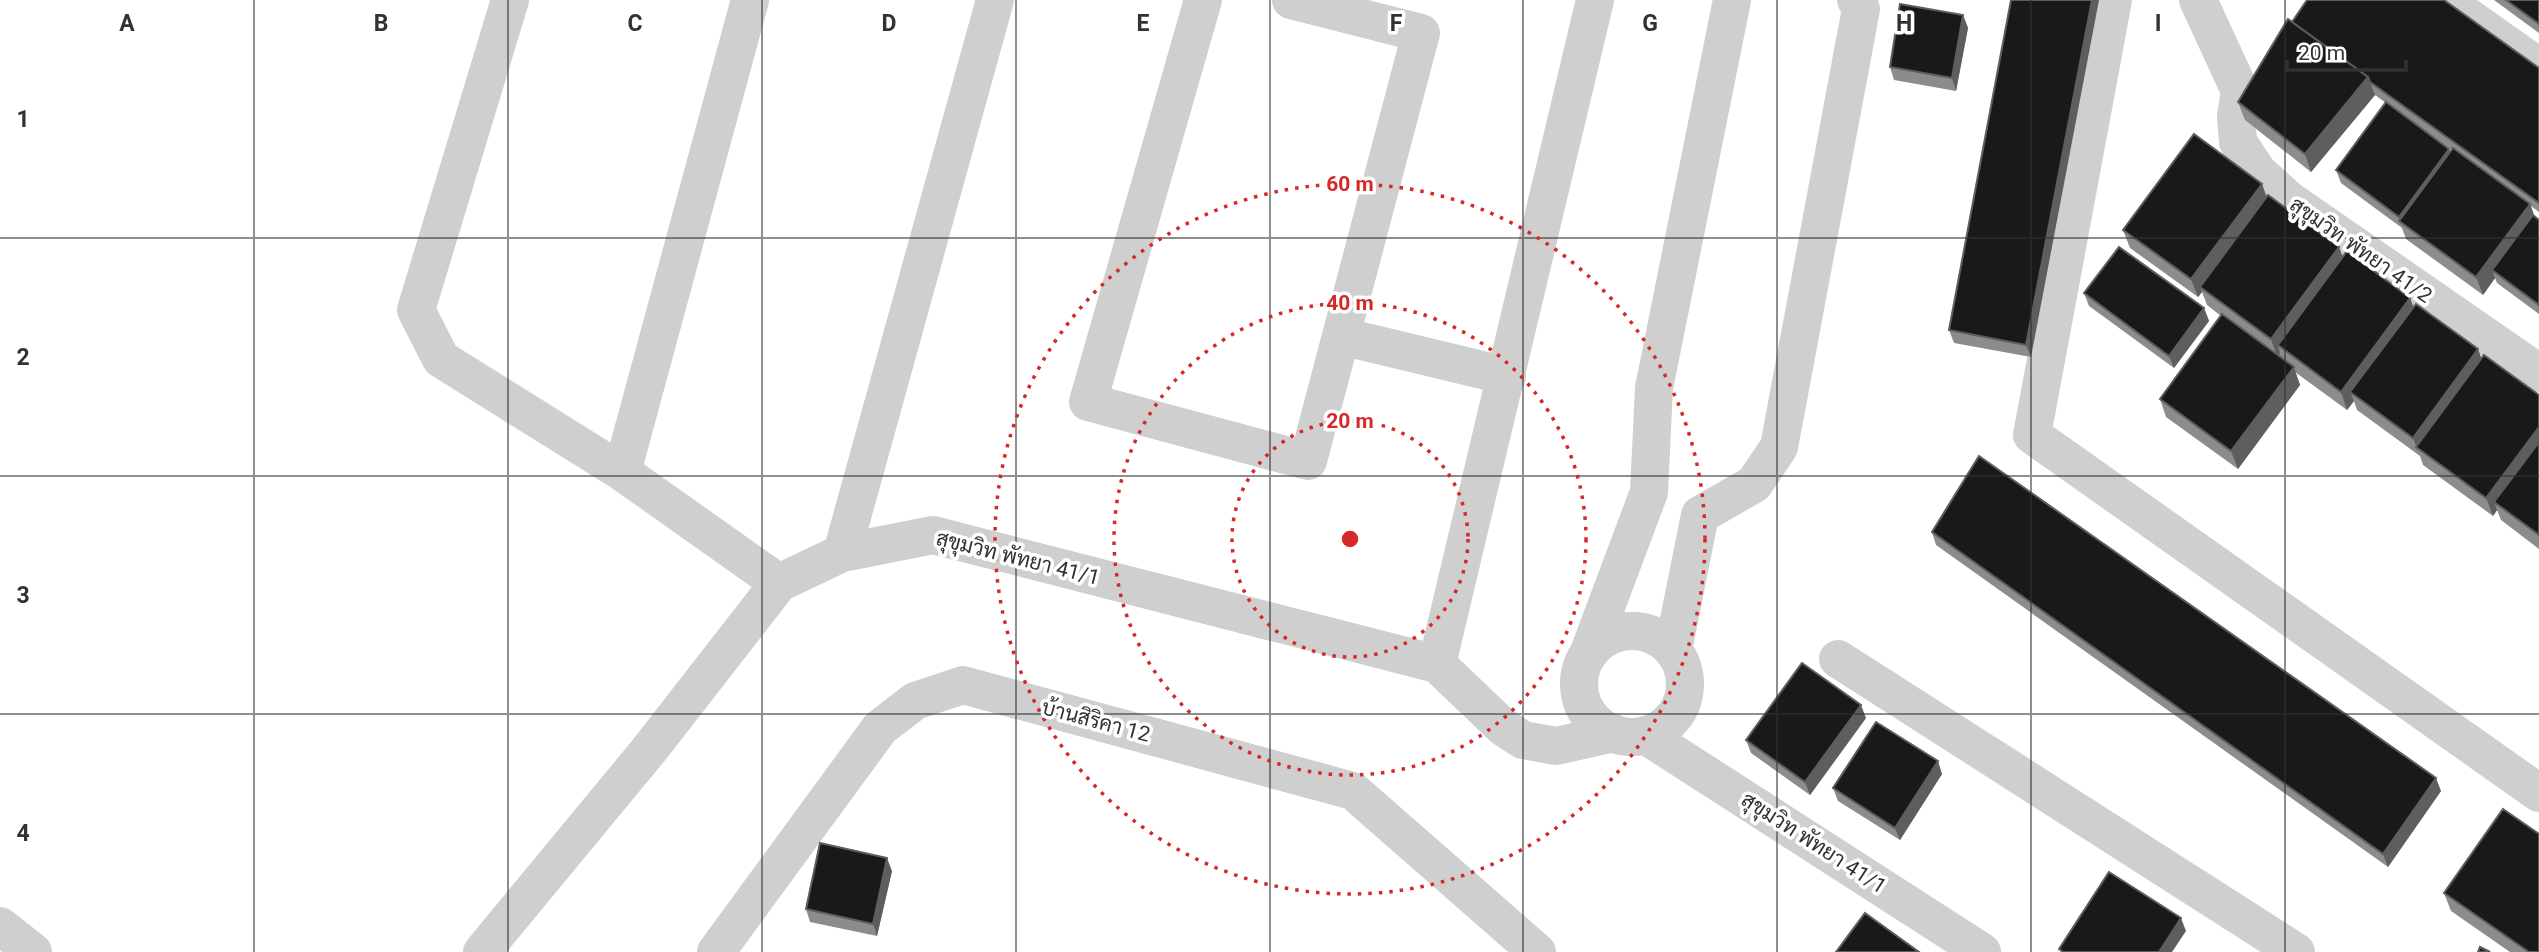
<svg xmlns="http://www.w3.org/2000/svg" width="2539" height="952" viewBox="0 0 2539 952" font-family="Roboto,Sarabun,sans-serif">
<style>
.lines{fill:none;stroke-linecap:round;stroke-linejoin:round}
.minor{stroke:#cfcfcf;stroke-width:38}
.wall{fill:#8c8c8c;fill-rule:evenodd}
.shaded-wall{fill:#5e5e5e}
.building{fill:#191919;stroke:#5e5e5e;stroke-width:2}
.grid{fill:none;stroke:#323232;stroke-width:2;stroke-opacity:0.55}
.ring{fill:none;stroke:#d62828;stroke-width:3.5;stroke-dasharray:3.5 7}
.labels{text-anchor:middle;stroke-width:7;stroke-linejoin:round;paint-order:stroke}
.street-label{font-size:21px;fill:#323232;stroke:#fff}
.grid-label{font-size:23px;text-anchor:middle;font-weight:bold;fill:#323232;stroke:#fff;stroke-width:7;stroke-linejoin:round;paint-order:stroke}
.centre{fill:#d62828;stroke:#fff;stroke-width:3.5}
.ring-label{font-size:21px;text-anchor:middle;font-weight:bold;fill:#d62828;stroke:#fff;stroke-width:7;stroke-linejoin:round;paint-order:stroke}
</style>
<rect width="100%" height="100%" fill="#fff"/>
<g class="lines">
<path class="minor" d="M510,0L416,310L441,359L622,472L779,583
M1203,0L1088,402L1308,461L1421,33L1291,0
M2113,0L2032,435L2539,793
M2198,0L2240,91L2236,116L2238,142L2258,172L2289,200L2539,373
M2444,0L2539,67
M1341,336L1507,376
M622,472L750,0
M842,553L995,0
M1579 684a53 53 0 1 1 106 0a53 53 0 1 1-106 0Z
M1673,650L1700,515L1754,484L1779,447L1861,9L1856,0
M1589,652L1649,492L1654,388L1732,0
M1838,659L2296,952
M1437,664L1595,0
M1645,735L1982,952
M0,926L33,952
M482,952L649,750L779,583L842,553L933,535L1437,664L1503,727L1523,740L1556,746L1614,733
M716,952L880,728L915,701L963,685L1353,791L1537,952"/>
</g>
<path class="wall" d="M2011,0L2031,357L1954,343L1949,330Z
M2494,0H2539V33Z
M1963,15L1968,28L1956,91L1894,80L1890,67Z
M2292,22L2539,68V212L2531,206L2534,216L2539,220V314L2497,283L2495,278L2483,295L2406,239L2402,228L2341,183L2336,170L2386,103L2375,95L2311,172L2245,120L2238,102ZM2406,117L2452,150L2450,152Z
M2262,184L2267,197L2343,257L2410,298L2413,307L2482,359L2539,395V549L2501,520L2497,510L2493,516L2423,465L2420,456L2357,410L2354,401L2347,410L2295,372L2300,385L2238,469L2166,417L2160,399L2221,316L2207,305L2202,292L2198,297L2130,248L2123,230Z
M2084,293L2204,308L2209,321L2174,368L2089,306Z
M1932,532L2441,791L2388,867L1936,545Z
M1866,718L1810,795L1751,753L1746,740Z
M1942,774L1900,840L1838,801L1833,788Z
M892,871L877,936L810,922L806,909Z
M2444,893L2539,952H2510L2451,911Z"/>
<path class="shaded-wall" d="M2092,0H2099L2031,357L2026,345Z
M1963,15L1968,28L1956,91L1952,78Z
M2368,77L2375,95L2311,172L2305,154Z
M2449,149L2454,162L2401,222L2399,217Z
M2262,184L2268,202L2200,287L2202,292L2198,297L2191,279Z
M2530,204L2537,223L2492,270L2495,278L2483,295L2476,277Z
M2339,247L2346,265L2278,345L2280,353L2277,357L2271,339Z
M2410,298L2417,316L2350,392L2354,401L2347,410L2341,392Z
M2204,308L2209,321L2174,368L2169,356Z
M2478,349L2485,368L2416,447L2420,456L2413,438Z
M2294,367L2300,385L2238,469L2231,451Z
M2539,427V454L2494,502L2497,510L2493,516L2486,498Z
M1861,705L1866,718L1810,795L1805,782Z
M1938,761L1942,774L1900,840L1895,828Z
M2436,778L2441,791L2388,867L2383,854Z
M887,858L892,871L877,936L873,924Z
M2181,918L2186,931L2172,952H2159Z"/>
<path class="building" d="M2011,0H2092L2026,345L1949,330Z
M2307,0H2444L2539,68V203L2370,82L2368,77L2292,22Z
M2506,0H2539V24Z
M1900,4L1963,15L1952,78L1890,67Z
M2288,19L2368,77L2305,154L2238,102Z
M2386,102L2449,149L2399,217L2336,170Z
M2194,134L2262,184L2191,279L2123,230Z
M2453,148L2530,204L2476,277L2399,221Z
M2268,195L2339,247L2271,339L2200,287Z
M2533,215L2539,220V305L2492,270Z
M2119,247L2204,308L2169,356L2084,293Z
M2347,251L2410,298L2341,392L2278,345Z
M2416,304L2478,349L2413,438L2350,392Z
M2222,314L2294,367L2231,451L2160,399Z
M2484,355L2539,395V427L2486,498L2416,447Z
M2539,442V535L2494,502Z
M1979,456L2436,778L2383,854L1932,532Z
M1802,663L1861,705L1805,782L1746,740Z
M1876,722L1938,761L1895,828L1833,788Z
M2503,809L2539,834V952H2529L2444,893Z
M820,843L887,858L873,924L806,909Z
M2109,872L2181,918L2159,952H2063L2059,949Z
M1865,913L1919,952H1836Z
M2480,947L2490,952H2478Z"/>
<path class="grid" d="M254,0V952M508,0V952M762,0V952M1016,0V952M1270,0V952M1523,0V952M1777,0V952M2031,0V952M2285,0V952M0,238H2539M0,476H2539M0,714H2539"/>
<g class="ring">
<circle cx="1350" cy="539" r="118"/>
<circle cx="1350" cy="539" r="236"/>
<circle cx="1350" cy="539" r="355"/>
</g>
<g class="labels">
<g class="street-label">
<text transform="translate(2361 250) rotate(35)" y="7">สุขุมวิท พัทยา 41/2</text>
<text transform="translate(1018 558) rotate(14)" y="7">สุขุมวิท พัทยา 41/1</text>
<text transform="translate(1096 721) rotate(15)" y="7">บ้านสิริคา 12</text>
<text transform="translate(1814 843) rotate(33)" y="7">สุขุมวิท พัทยา 41/1</text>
</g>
</g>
<g class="grid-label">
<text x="127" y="31">A</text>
<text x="381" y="31">B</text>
<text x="635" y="31">C</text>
<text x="889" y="31">D</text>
<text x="1143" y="31">E</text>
<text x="1396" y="31">F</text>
<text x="1650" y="31">G</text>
<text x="1904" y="31">H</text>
<text x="2158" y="31">I</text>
<text x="23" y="127">1</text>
<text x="23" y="365">2</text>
<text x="23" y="603">3</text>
<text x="23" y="841">4</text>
</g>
<circle cx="1350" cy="539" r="10" class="centre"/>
<g class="ring-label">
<text x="1350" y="191">60 m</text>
<text x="1350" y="310">40 m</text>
<text x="1350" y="428">20 m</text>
</g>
<path d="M2287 60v10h119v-10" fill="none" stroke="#323232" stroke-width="3.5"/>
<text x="2298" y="60" font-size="21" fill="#323232" stroke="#ffffff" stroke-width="5" paint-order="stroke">20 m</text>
</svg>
